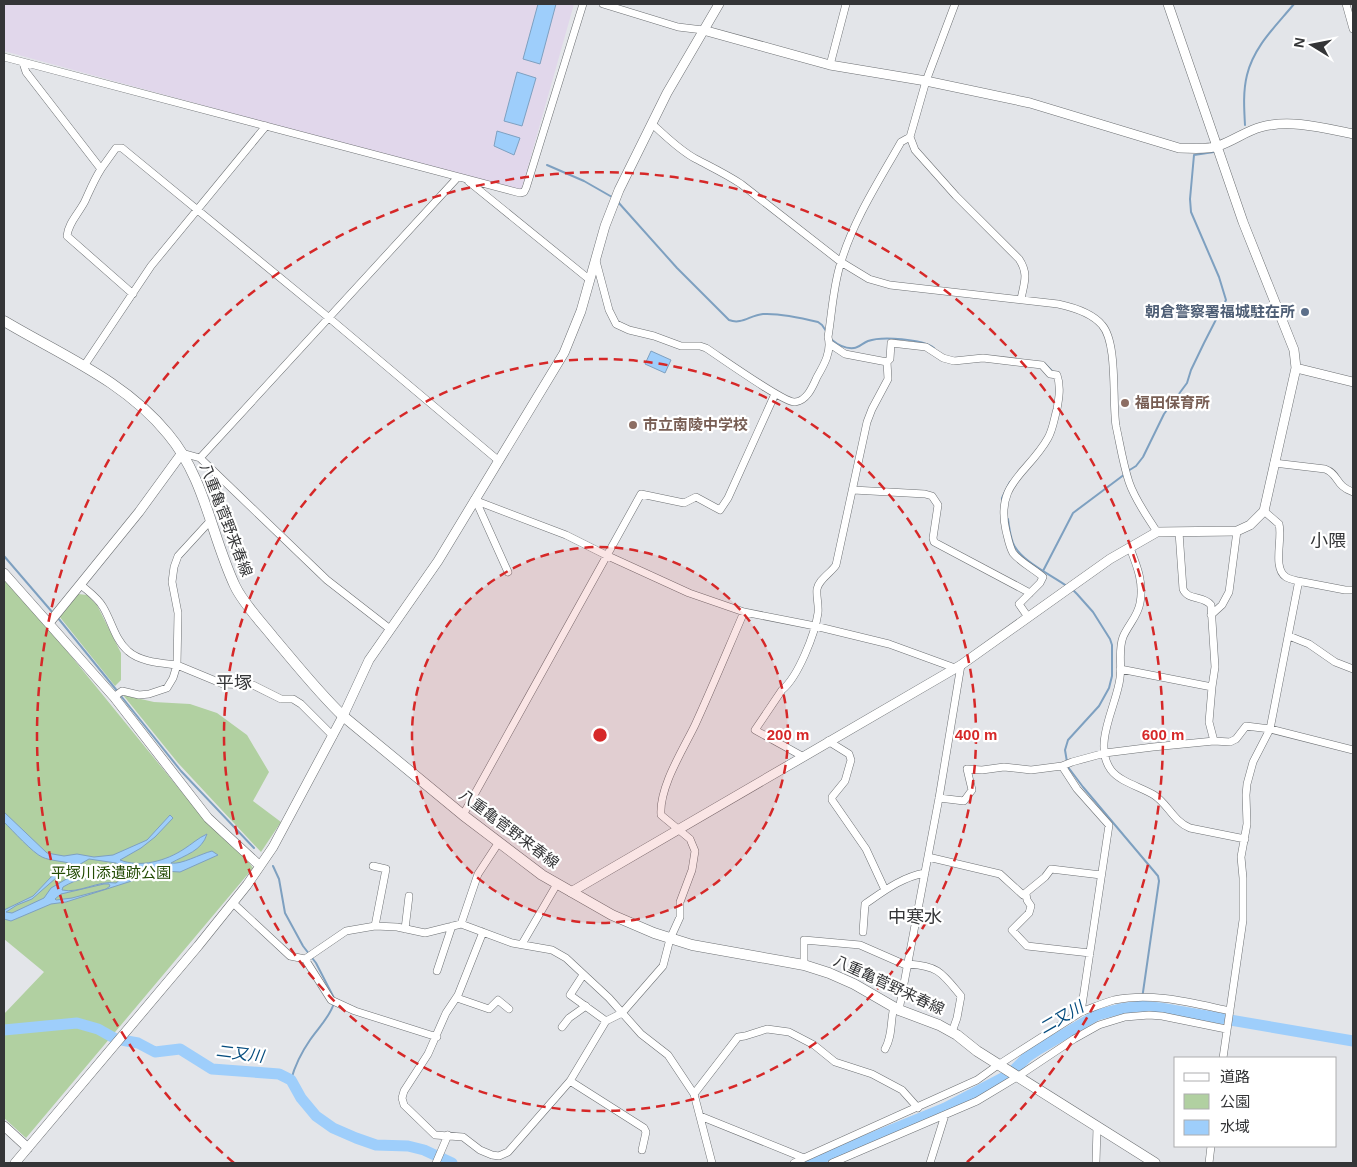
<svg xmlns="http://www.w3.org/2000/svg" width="1357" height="1167" viewBox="0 0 1357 1167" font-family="Helvetica,'Noto Sans JP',sans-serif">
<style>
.industrial{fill:#e1d7eb}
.green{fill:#b1d0a1}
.water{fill:#9ecefb;stroke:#7ea0c0;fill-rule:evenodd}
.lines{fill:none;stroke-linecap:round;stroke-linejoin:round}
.stream{stroke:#7ea0c0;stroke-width:2}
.river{stroke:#9ecefb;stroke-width:11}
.minor-casing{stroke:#6d7073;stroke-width:8}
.tertiary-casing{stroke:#6d7073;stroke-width:10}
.secondary-casing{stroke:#6d7073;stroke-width:11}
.minor{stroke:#fff;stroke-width:7}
.tertiary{stroke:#fff;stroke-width:9}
.secondary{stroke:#fff;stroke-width:10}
.ring{fill:none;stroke:#d62828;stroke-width:2.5;stroke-dasharray:9 6}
.service-dot{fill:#5c6f8a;stroke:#fff;stroke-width:2}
.education-dot{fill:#8d6e63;stroke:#fff;stroke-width:2}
.labels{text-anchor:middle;stroke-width:4.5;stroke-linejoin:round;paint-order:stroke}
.service-label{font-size:15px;font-weight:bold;fill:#4e5e75;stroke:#fff;text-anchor:end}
.education-label{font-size:15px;font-weight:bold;fill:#785e54;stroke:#fff;text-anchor:start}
.street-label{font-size:15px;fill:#343537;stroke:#fff}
.park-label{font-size:15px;fill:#234b04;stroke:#fff}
.water-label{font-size:16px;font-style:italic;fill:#064d7f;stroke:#fff}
.quarter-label{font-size:18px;fill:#343537;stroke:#fff}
.centre{fill:#d62828;stroke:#fff;stroke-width:2.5}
.ring-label{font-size:15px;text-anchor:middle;font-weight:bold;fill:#d62828;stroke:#fff;stroke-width:4.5;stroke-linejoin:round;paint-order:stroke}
</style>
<rect width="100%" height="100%" fill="#e3e5e9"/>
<path class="industrial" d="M4,4H574L522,188L517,191L4,51Z"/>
<path class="green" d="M4,578L41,619L185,796L248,861L253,868L26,1138L4,1118V1014L44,972L4,939Z
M78,594L87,595L97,605L121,653V680L115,686L59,616Z
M123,695L154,702L190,704L217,713L247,735L269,772L253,801L281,822L261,852L178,763Z"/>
<path class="water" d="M538,4H556L540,64L523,59Z
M517,72L536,78L522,126L504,121Z
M497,131L520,138L514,155L494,146Z
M651,351L671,360L665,373L645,364Z
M4,812L47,853L64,856L77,854L94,857L113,855L147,840L170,815L173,818L155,837L141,848L120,860C140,868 166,861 184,849C192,844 198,838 207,834C202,851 185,855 171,863C181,865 200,854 212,851L218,855L180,872L163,871L66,902L51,904L11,921L4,919V910L33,896L51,877L72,864C64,861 50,861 42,857C33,853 12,830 4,822ZM89,859L116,863L126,868L122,871L75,874L51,888L44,898L12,913L6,912L17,905L32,899L56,878ZM107,876H121V879L116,883C98,880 79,894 62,890L63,887C78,878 90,877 107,876ZM104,884H109L110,886L106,889L72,898L56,900L55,899L61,894Z"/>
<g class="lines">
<path class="stream" d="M1245,125C1244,108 1243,91 1247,75C1254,46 1276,26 1294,4
M547,165L584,181L612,197
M618,202L677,268L729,320C742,325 750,315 763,314C780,313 802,318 818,322L822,325L826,331
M832,340C838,345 845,349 854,348C858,348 863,343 868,341C882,336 922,339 934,348
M1044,363L1053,372
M1128,471L1136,466L1143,457L1164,414L1187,383L1191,370L1204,343L1226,300L1219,277L1191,212L1190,199L1194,155L1214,152
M1002,500V498L1010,482
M1008,519C1009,527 1010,535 1013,543C1020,561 1052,575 1068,587
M4,556L53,613
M1043,571L1073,513L1125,474
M58,618L118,692
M121,696L181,771L254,848
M1067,762L1065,750L1068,740L1099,706L1109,688L1112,676V645L1110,639L1093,612L1077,594L1072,589
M1068,767L1083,787L1158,876L1159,881L1141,1006
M273,866L279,879L285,913L303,946L316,963L334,998
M291,1080C295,1065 301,1053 310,1040C318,1028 330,1017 334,1003"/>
<path class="river" d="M4,1030L77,1023L98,1029L116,1039L138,1043L155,1052L180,1049L212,1069L279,1074L291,1080L301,1098L316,1116L333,1128L356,1138L376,1145L408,1146L424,1150L452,1163
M810,1163L945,1108L1010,1074L1027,1057L1039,1049L1097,1015L1120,1009L1141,1006L1160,1008L1353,1041"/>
<g class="minor-casing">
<path id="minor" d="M603,4L678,27L703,30
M955,4L926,81L910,137L915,150L956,196L1019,259C1029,274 1024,283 1021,299
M1346,4L1353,29
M4,57L520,193L524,192L526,188L583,4
M23,63L26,72L101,169L116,148H122L328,317L499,461
M830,65L846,4
M652,124C666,136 679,150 696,159C711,167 726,174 741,184L841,262L869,279L890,285L1058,304C1072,307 1092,313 1102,325C1118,343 1112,401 1116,426C1120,444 1123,464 1129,482C1135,500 1147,516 1157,532
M101,169C94,180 90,190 85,201C79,213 68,223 67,236L133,294
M468,181L590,280
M596,261L609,310L616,324L629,330L654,336L681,346H700L706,348C720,357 784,403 795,402C807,401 813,386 817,377C824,365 832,351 828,337C832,313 833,286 841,262C854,219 879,181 901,142L910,137
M887,362L890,359L891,343L926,347L943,358L954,361L983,358L1042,365L1050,374L1057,375C1061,386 1059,398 1057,409C1054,419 1053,429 1048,438C1028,474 995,482 1006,531C1008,538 1009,546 1013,553C1020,562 1034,569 1043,577L1040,583L1019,604L1028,617
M84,366L151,266L266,126
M182,453L200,458L327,580L390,629
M200,458L458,177
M1274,463L1325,469C1339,474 1335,486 1353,492
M853,490L925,494L932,496L938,505L933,538L934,542L1030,593
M474,500L566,535L608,556L689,593L744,612L815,626L889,644L955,668
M476,501L508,572
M211,520L178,556L174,567L172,582L178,613L177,665L223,684L253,685L281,699H293L301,704L333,736
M1179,532L1183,589C1188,601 1203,595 1211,605L1215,667L1212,687L1209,722L1214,741
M1130,548C1137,566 1144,583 1140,603C1138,616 1128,625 1123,637C1118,650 1122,665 1120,678C1117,705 1092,744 1111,770C1120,782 1141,787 1154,795C1168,804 1173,821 1190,828L1245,839
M1298,581L1345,590H1353
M81,585C89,592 98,598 103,607C112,622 115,640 128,651C140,662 162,663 177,665L173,678L167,688L149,694L139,695L122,691L114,697
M1211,615L1222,605L1229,592L1237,531
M1289,636L1309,644L1335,662L1353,669
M1120,669L1212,687
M828,741L849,754L851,760L845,781L832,797V800L866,849L885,890
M802,756L755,730L782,690C798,677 815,634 818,613C819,605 816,596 817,589C819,579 831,573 836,565L867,422L872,409L888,379L887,362L845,354L830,344
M939,798L964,801L972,790L967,769L982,770L1004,767L1031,770L1062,766L1072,762L1105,753L1153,747L1214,741L1230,742L1236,739L1246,726L1270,729L1353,750
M463,815L641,494L684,503L696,497L720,510L728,498L775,394
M928,857L1000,874L1023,895L1045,877L1051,869L1101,875
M373,866L386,869L375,926
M1026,894L1027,900L1031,906L1029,913L1012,930L1027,946L1090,953
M233,903L290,956L305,959L346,931L375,926L397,927L425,933L461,924L512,943L552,950L566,958L609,998L641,1034L668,1055L694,1094L712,1163
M461,924L478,874L499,842
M405,929L409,896
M483,932L458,995L446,1013L428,1054L404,1091L402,1098L404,1105L435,1135L463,1137L480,1150L492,1155L499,1156L508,1152L570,1081L606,1021L622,1013L663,966L670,939L680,917V902L692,870L695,851L690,839L661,815C659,787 683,750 695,725C712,688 728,649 744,612
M863,932L865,904C884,891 902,877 925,873
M522,944L557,884
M305,959L331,1000L355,1011L437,1037
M908,964C939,966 942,973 961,996L957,1018L952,1032
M804,965V940L860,945L908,966
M437,971L452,926
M583,975L570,995L606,1021
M457,998L489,1009L498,1000L509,1009
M899,1010L939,798L961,665
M1081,1012C1092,1008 1103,1003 1114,1000C1153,992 1192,1003 1230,1011
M562,1027L569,1018L586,1006
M885,1049C893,1035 890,1021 894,1007
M1223,1058L1243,920V878L1241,857L1247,824L1246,795L1247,784L1253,762L1270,729L1298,585V581C1294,580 1289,579 1286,577C1272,568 1283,538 1279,524L1264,511
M570,1081L644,1128L646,1132L642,1150
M694,1094L738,1037L745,1036L767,1029L789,1032L814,1045L835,1062L872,1074L902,1090L918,1108
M700,1116L804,1158L977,1080L998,1065L1081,1012L1109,825L1077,789L1062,766
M436,1163L448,1135
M794,1163L804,1158
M832,1163L977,1101L1017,1077L1074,1039L1099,1025L1125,1017L1149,1015L1162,1016L1226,1029
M930,1163L945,1115
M1096,1163L1097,1127
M1209,1163L1211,1146"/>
</g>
<g class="tertiary-casing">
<path id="tertiary" d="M703,30L830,65L926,81L1030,103L1179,148C1191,148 1206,150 1218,146C1233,141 1246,131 1261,127C1291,119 1323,128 1353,134
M1296,368L1353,382
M4,573L114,697L208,818L260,866
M49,623L139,512L182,453
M571,892L961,665L1110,559L1157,532L1237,531L1250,525L1264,511L1296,368L1294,350L1243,222L1168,4
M4,1126L28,1148
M15,1163L198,946L247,885L273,847L343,716L369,660L438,561L564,353L581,311L605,226L619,190L667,93L719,4"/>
</g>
<g class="secondary-casing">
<path id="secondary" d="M4,321C61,355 125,381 168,434C205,478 211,535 235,586C243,603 261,622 273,637C296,664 318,692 343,716L463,815L542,875L612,915L654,933L692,945L804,965L829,973L854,984L899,1010L939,1025L957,1035L977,1051L1155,1163"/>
</g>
<use href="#minor" class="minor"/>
<use href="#tertiary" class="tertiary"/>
<use href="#secondary" class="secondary"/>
</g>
<circle cx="600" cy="735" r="188" fill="#d62828" fill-opacity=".12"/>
<g class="ring">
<circle cx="600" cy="735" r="188"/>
<circle cx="600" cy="735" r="376"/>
<path d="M234 1163A563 563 0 1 1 966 1163"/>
</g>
<circle class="service-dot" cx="1305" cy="312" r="5"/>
<g class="education-dot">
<circle cx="1125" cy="403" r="5"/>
<circle cx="633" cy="425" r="5"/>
</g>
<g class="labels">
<g class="service-label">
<text x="1295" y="317">朝倉警察署福城駐在所</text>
</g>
<g class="education-label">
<text x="1135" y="408">福田保育所</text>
<text x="643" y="430">市立南陵中学校</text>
</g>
<g class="street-label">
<text transform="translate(226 520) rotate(69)" y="5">八重亀菅野来春線</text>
<text transform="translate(509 829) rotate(37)" y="5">八重亀菅野来春線</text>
<text transform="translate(889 985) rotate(25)" y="5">八重亀菅野来春線</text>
</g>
<g class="park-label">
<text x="111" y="878">平塚川添遺跡公園</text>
</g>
<g class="water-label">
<text transform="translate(1061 1017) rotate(-30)" y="6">二又川</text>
<text transform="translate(240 1053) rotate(7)" y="6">二又川</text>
</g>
<g class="quarter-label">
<text x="1328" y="547">小隈</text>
<text x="234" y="689">平塚</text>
<text x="915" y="923">中寒水</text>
</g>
</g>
<circle cx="600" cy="735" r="8" class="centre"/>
<g class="ring-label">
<text x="788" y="740">200 m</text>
<text x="976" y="740">400 m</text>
<text x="1163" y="740">600 m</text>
</g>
<rect width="1357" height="1167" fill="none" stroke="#343537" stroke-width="10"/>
<rect x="1174" y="1057" width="162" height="90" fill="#ffffff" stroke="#aeaeaf"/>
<rect x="1184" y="1073" width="25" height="8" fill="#ffffff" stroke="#aeaeaf"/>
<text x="1220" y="1082" font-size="15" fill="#343537">道路</text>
<rect x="1184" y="1094" width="25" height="15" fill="#b1d0a1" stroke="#aeaeaf"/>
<text x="1220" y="1107" font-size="15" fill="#343537">公園</text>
<rect x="1184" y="1120" width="25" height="15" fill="#9ecefb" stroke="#aeaeaf"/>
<text x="1220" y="1132" font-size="15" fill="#343537">水域</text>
<g transform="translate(1312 45) rotate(280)" stroke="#ffffff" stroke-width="4" paint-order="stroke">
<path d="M0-4L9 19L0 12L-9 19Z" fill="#343537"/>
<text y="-8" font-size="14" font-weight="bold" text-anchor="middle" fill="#343537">N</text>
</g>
</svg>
